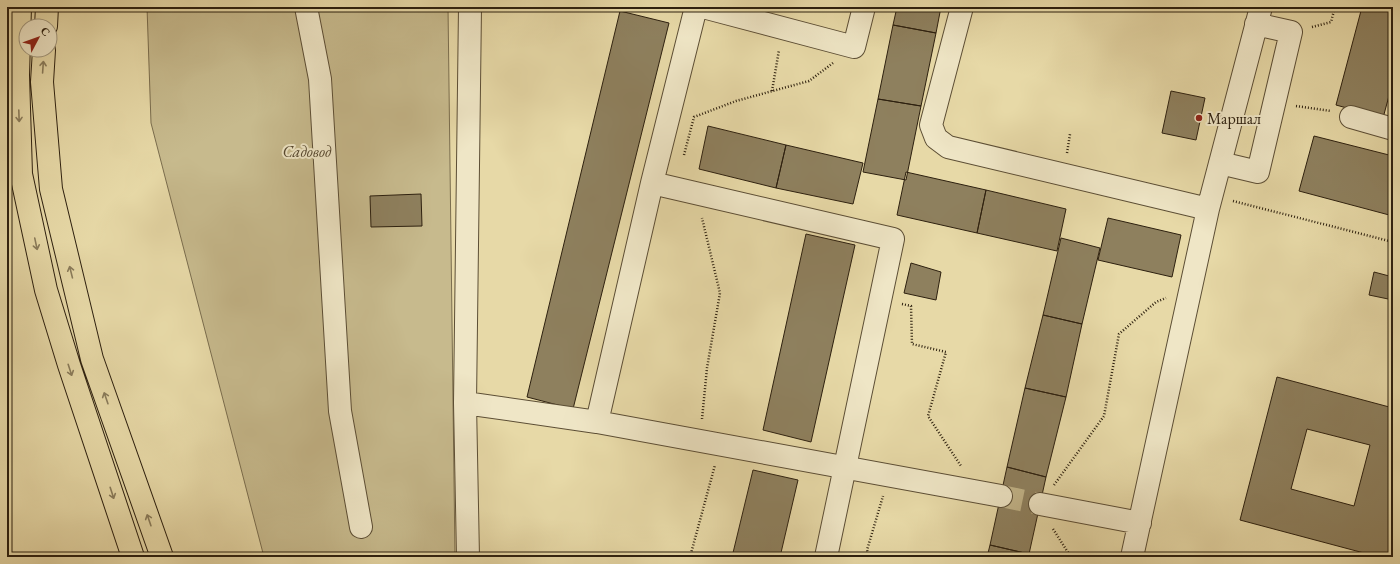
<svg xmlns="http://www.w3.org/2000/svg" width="1400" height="564" viewBox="0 0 1400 564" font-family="'EB Garamond',serif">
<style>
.green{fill:#c7ba8d;stroke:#7a6d4e}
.building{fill:#8e805e;stroke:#2d200f;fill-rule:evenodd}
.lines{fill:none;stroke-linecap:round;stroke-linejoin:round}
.minor-tunnel{stroke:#c2b489;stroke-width:22;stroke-dasharray:22 11;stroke-linecap:butt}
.minor-casing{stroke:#5c4e35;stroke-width:24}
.major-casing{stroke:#2d200f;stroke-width:24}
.path{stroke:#2d200f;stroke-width:2.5;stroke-dasharray:1 2;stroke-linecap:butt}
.minor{stroke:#efe6c6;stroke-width:22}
.major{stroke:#e7d9a7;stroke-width:22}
.oneway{stroke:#8a7c5b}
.poi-dot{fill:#8f2418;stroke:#efe6c6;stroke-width:1.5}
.labels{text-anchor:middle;stroke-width:4;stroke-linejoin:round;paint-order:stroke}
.poi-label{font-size:16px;fill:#2d200f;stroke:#efe6c6;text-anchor:start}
.park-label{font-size:16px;font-style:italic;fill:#54462e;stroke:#efe6c6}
</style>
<rect width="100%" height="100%" fill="#e7d9a7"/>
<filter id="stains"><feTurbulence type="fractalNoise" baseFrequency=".005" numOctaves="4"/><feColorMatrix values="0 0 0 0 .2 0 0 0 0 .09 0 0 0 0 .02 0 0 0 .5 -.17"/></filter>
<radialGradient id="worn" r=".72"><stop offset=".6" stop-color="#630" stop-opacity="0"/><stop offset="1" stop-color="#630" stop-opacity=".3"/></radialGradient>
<path class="green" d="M147,7H448L455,557H264L151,123Z"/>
<path class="building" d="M774,7H790L789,10Z
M897,7H941L936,33L893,25Z
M1362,7H1393V81L1383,118L1336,105Z
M620,11L669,23L573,409L527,397Z
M893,25L936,33L921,106L878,99Z
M1171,91L1205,98L1196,140L1162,133Z
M878,99L921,106L906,180L863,172Z
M708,126L786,145L776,188L699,169Z
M1314,136L1393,156V216L1299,191Z
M786,145L863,163L853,204L776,188Z
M906,172L986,190L977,233L897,215Z
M986,190L1066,209L1057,251L977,233Z
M421,194L422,226L371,227L370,196Z
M1108,218L1181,235L1172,277L1098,260Z
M806,234L855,245L811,442L763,430Z
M1061,238L1100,248L1082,324L1043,315Z
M911,263L941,272L936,300L904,293Z
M1374,272L1393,277V300L1369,295Z
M1043,315L1082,324L1066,397L1025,388Z
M1277,377L1393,408V557H1379L1240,520ZM1307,429L1370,445L1354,506L1291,489Z
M1025,388L1066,397L1046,477L1007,467Z
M1007,467L1046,477L1029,554L990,545Z
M753,470L798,480L780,557H732Z
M990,545L1029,554L1028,557H987Z"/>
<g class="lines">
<path class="minor-tunnel" d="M1001,496L1040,504"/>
<g class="minor-casing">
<path id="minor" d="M306,7L320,79L340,411L361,527
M703,7L854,47L864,7
M962,7L931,125L936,138L948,147L1208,209
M1351,117L1393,129
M1220,163L1258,172L1291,32L1256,24
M652,183L893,239L826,557
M465,403L597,422L1001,496
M597,422L652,183L696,7
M1040,504L1140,523
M468,557L465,403L470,7
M1132,557L1208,209L1261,7"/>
</g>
<g class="major-casing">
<path id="major" d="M20,7L18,75L21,174L46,290L69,365L133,557
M46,26L47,7
M44,50L42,82L51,189L92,359L162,557"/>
</g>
<path class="path" d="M664,7L673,10
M1312,27L1331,22L1335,7
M772,91L779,50
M1296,106L1331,111
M1067,153L1070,134
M684,155L694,117L736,101L809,81L833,63
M1233,201L1393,242
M902,304L911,306L912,344L946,352L928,416L961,466
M702,419L707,368L720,293L702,218
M1054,485L1104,416L1119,334L1156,302L1166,298
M1053,529L1071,557
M690,557L715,465
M869,557L867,550L883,496"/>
<use href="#minor" class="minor"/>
<use href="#major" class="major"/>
</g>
<defs><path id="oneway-shaft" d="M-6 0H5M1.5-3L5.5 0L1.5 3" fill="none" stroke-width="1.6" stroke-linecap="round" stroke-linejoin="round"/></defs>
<g class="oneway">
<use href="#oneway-shaft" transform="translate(43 67) rotate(-86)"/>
<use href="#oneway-shaft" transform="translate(19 116) rotate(88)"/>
<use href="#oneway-shaft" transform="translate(36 244) rotate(78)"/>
<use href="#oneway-shaft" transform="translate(71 272) rotate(-104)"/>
<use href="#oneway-shaft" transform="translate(70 370) rotate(72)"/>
<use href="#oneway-shaft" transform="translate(106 398) rotate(-109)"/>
<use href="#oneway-shaft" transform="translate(112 493) rotate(72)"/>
<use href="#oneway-shaft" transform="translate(149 520) rotate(-109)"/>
</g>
<circle class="poi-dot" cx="1199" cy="118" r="4"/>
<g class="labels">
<g class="poi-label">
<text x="1207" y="124">Маршал</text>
</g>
<g class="park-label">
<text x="307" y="157">Садовод</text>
</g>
</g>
<rect width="1400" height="564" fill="none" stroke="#e7d9a7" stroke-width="24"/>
<rect x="8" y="8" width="1384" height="548" fill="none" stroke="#2d200f" stroke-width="2"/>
<rect x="12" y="12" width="1376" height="540" fill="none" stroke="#2d200f"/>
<g transform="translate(38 38) rotate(49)"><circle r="19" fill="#efe6c6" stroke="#a1977d"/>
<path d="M0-3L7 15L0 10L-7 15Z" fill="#8f2418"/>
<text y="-6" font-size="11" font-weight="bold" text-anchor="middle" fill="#2d200f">С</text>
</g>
<rect width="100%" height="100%" filter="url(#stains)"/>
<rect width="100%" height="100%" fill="url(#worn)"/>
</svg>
